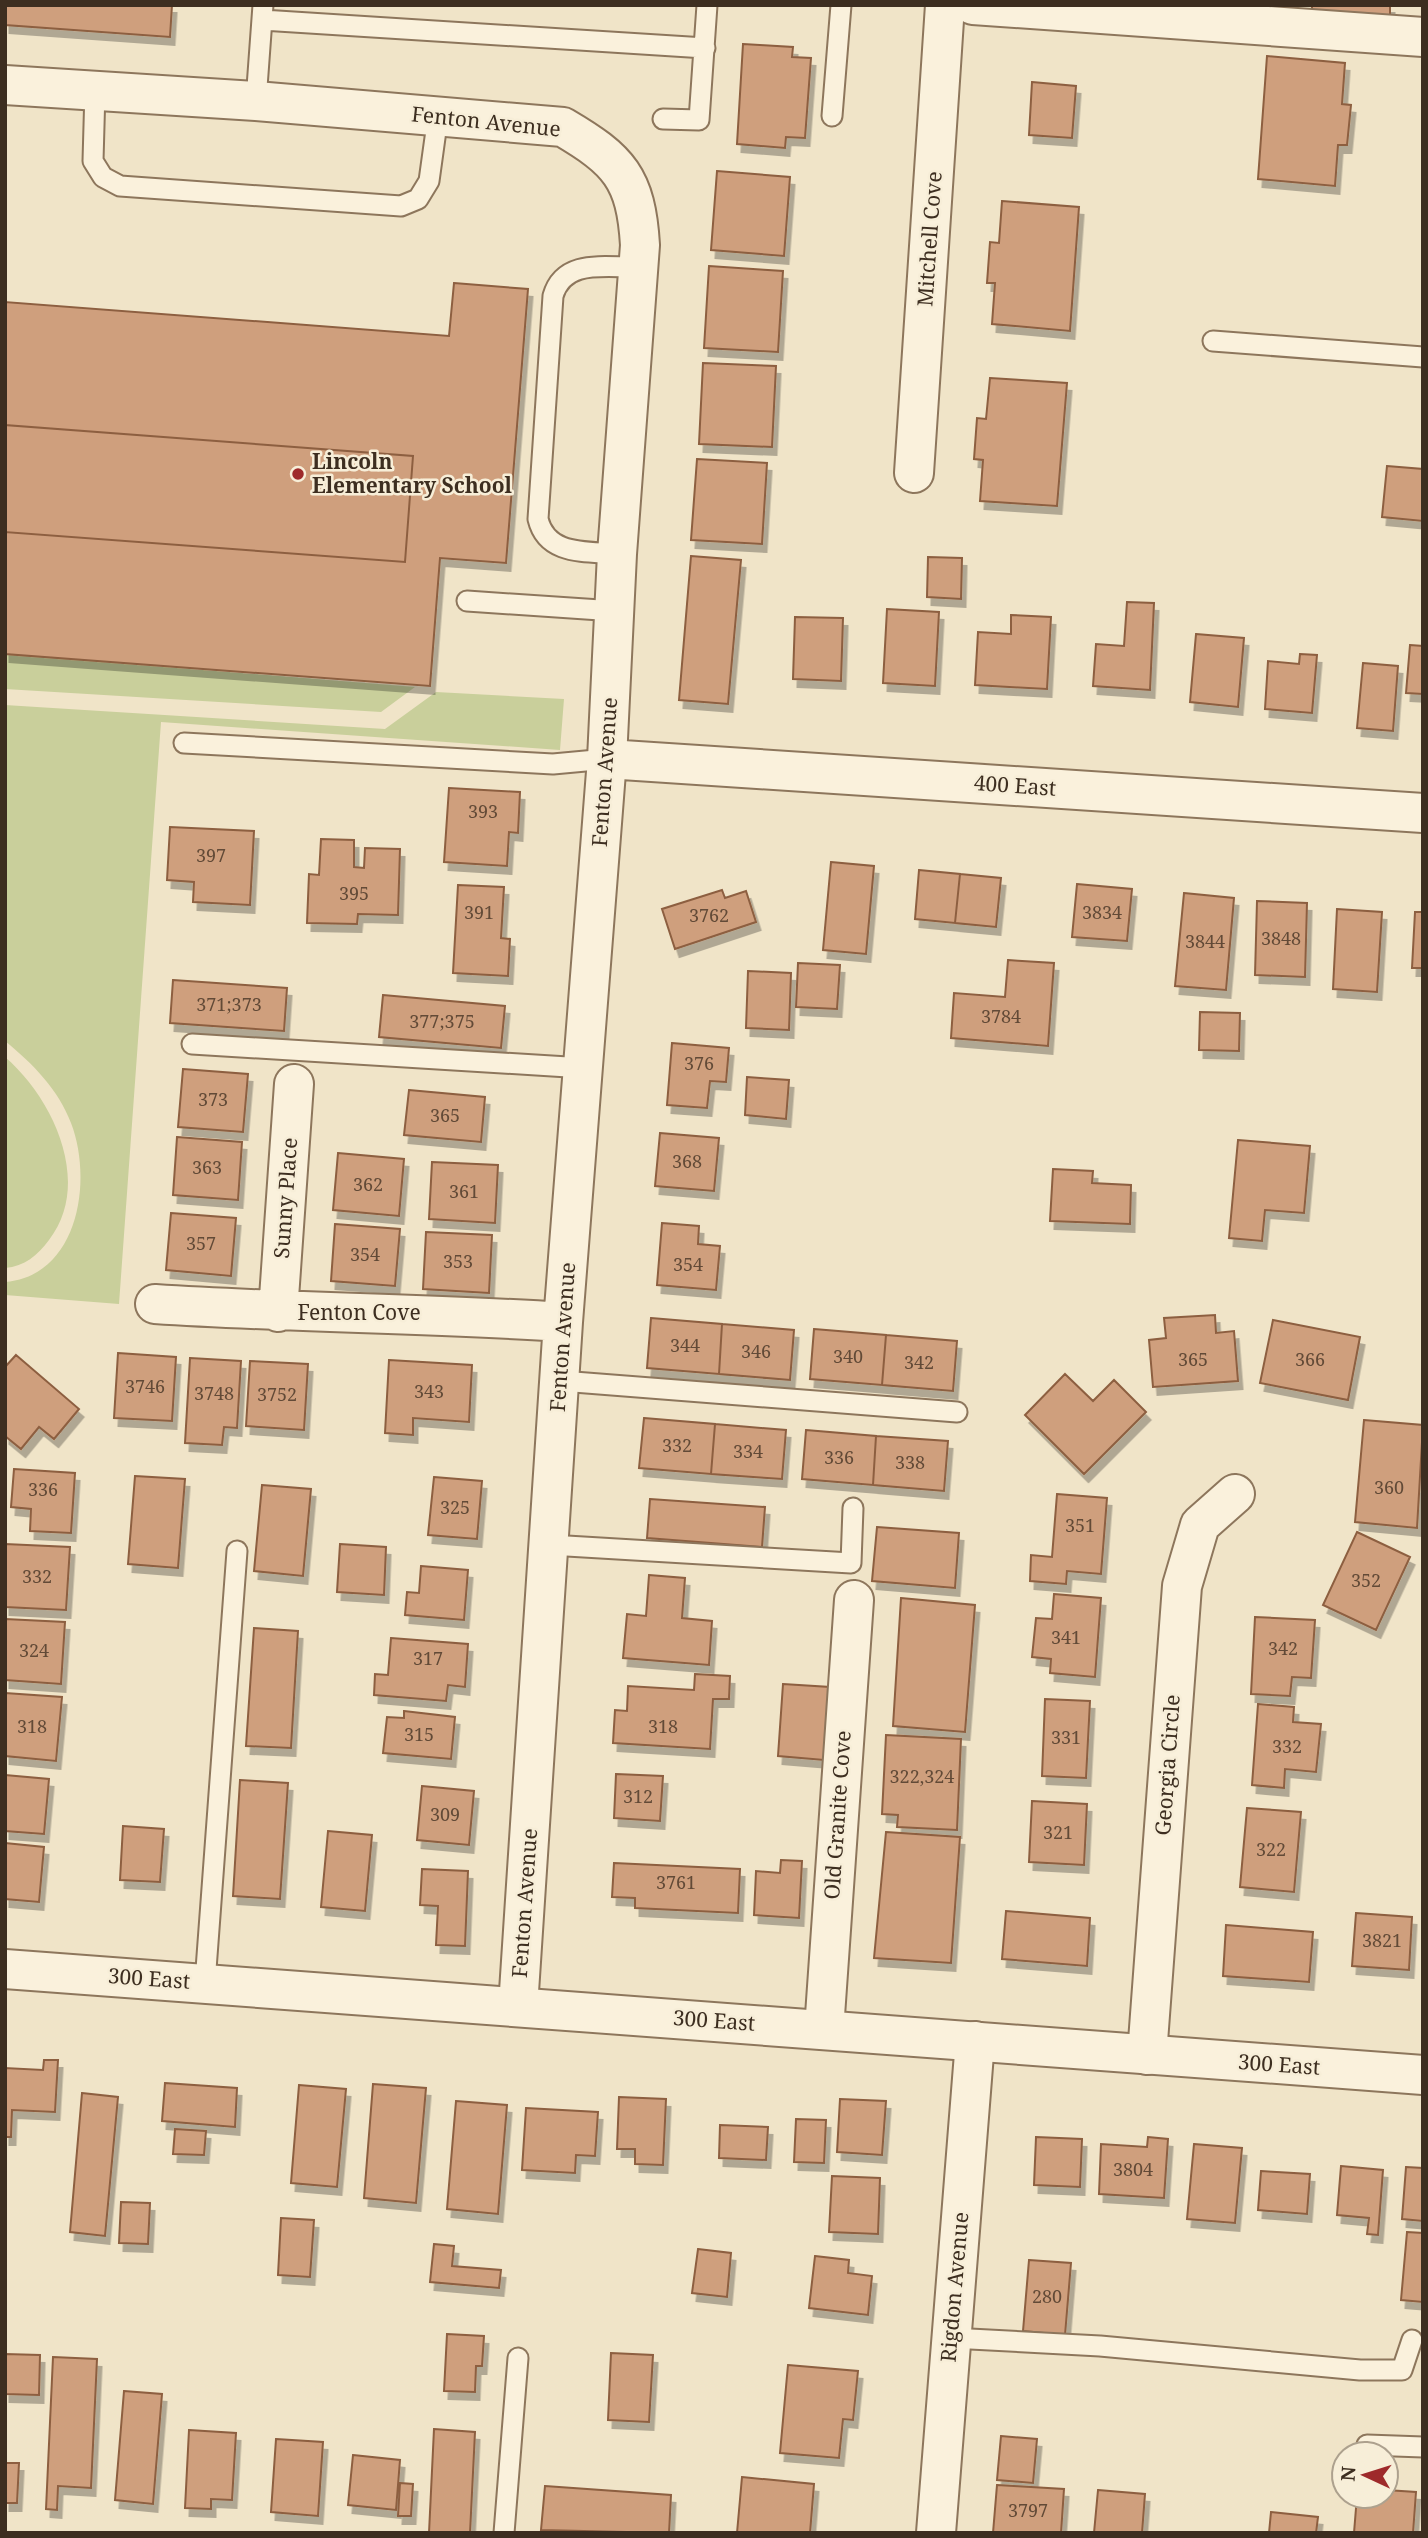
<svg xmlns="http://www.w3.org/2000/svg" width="1428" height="2538" viewBox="0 0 1428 2538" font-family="'Noto Serif',serif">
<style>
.green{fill:#c9cf9b}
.building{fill:#cf9f7d;stroke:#8d5f41;stroke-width:2;filter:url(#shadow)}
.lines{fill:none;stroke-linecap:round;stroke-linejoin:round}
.service-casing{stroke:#8d765c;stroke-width:23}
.minor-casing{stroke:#8d765c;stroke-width:42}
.tertiary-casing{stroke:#8d765c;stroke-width:42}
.service{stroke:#faf1dc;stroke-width:19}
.minor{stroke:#faf1dc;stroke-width:38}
.tertiary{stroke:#faf1dc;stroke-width:38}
.poi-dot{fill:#9e2a2b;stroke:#f7eed8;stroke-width:2.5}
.labels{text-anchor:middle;stroke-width:5;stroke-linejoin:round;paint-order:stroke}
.number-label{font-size:18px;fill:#624a37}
.street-label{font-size:21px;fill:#3d2e20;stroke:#f7eed8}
.poi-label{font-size:21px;font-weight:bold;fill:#3d2e20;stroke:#f7eed8;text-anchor:start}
</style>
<defs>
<filter id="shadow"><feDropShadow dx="4.5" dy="8" stdDeviation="0" flood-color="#0004"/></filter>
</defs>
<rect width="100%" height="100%" fill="#f0e4c8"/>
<path class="green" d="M5,654L415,687L381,712L5,689Z
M436,692L564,699L560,750L161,722L119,1304L5,1295V1282C79,1276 93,1180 71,1123C58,1089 33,1064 5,1041V705L385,729Z
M5,1057C53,1098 93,1183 49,1240C37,1256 25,1266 5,1268Z"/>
<path class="building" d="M5,5H172L170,37L5,25Z
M1312,5H1390V16L1312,10Z
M743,44L793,47L792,57L811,58L805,138L786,137L785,148L737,144Z
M1267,56L1345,63L1342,104L1351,105L1347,145H1338L1335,186L1258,179Z
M1032,82L1076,86L1072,138L1029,135Z
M717,171L790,177L784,256L711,250Z
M1002,201L1079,207L1070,331L992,324L995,283H987L990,242L999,243Z
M709,266L783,271L778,352L704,348Z
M454,283L528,289L506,563L440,558L430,686L5,654V532L405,562L413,456L5,425V302L449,336Z
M454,283L528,289L506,563L440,558L430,686L5,654V302L449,336Z
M703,363L776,366L772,447L699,444Z
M990,378L1067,383L1057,506L980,501L983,460L974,459L977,418L986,419Z
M697,459L767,463L762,544L691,540Z
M1387,466L1423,469V521L1382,517Z
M691,556L741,560L728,704L679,700Z
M928,557L962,558L961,599L927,597Z
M1127,602L1154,603L1150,690L1093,686L1096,644L1124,646Z
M887,609L939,612L935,686L883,683Z
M1011,615L1051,617L1047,689L975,685L978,632L1011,634Z
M795,617L843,618L841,681L793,679Z
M1196,634L1244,638L1238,707L1190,702Z
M1410,645L1423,646V694L1406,693Z
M1300,654L1317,655L1312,713L1265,709L1268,661L1299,664Z
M1363,663L1398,666L1393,731L1357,728Z
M449,788L520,792L518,833L509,832L507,866L444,862Z
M170,827L254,831L250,905L193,902L194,882L167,880Z
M321,839L354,840V867L364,868L365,848L400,849L398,915L358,914L357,924L307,923L309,874L319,875Z
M831,862L874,866L866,954L823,950Z
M919,870L960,874L955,923L915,919Z
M960,874L1001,878L996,927L955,923Z
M1077,884L1132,889L1127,941L1072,937Z
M458,885L504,887L501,938L510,939L508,976L453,973Z
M722,890L725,898L746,891L756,922L675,949L662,909Z
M1184,893L1234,898L1226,990L1175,986Z
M1257,901L1307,903L1305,977L1255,975Z
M1337,909L1382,912L1377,992L1333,989Z
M1415,912H1423V968H1412Z
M1008,960L1054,963L1048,1046L951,1038L954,993L1005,997Z
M798,963L840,965L837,1009L796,1007Z
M748,971L791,973L789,1030L746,1028Z
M173,980L287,988L284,1031L170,1023Z
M383,995L505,1006L501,1048L379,1037Z
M1200,1012L1240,1013L1239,1051L1199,1050Z
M672,1043L729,1048L726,1082L710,1081L707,1108L667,1105Z
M183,1069L248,1074L243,1132L178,1127Z
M747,1077L789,1080L786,1119L745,1115Z
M409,1090L485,1097L481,1142L404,1135Z
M660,1133L719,1138L714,1191L655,1186Z
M177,1137L242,1142L238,1200L173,1195Z
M1238,1140L1310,1146L1304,1213L1265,1210L1262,1241L1229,1238Z
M338,1153L404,1159L399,1216L333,1210Z
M432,1162L498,1165L495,1223L429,1219Z
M1053,1169L1093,1171L1092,1183L1131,1185L1130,1224L1050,1221Z
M171,1213L236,1218L231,1276L166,1270Z
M662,1223L699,1226L698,1244L720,1246L716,1290L657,1285Z
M335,1224L400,1229L395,1286L331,1281Z
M426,1232L492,1235L489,1293L423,1289Z
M1215,1315L1216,1333L1234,1331L1238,1381L1153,1387L1149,1340L1166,1338L1164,1318Z
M651,1318L722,1324L719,1374L647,1368Z
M1273,1320L1360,1337L1348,1400L1260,1383Z
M722,1324L794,1330L790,1380L719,1374Z
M814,1329L886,1335L882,1385L810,1379Z
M886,1335L957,1341L953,1391L882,1385Z
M118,1353L176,1357L172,1421L114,1418Z
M16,1355L79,1409L54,1439L39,1427L21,1449L5,1436V1367Z
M190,1358L241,1361L237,1428L224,1427L222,1445L185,1443Z
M389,1360L472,1365L469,1422L413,1418V1435L385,1433Z
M250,1361L308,1364L304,1430L246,1426Z
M1065,1374L1093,1401L1114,1380L1146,1412L1084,1474L1025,1415Z
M644,1418L715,1424L711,1474L639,1468Z
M1364,1420L1423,1425L1417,1528L1355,1522Z
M715,1424L786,1430L782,1479L711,1474Z
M806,1430L876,1436L873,1485L802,1479Z
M876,1436L948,1441L944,1491L873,1485Z
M14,1469L75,1473L71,1533L30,1531L31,1509L11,1507Z
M135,1476L185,1479L178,1568L128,1564Z
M434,1477L482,1481L477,1539L428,1535Z
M262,1485L311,1489L303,1576L254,1571Z
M1057,1494L1107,1498L1101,1574L1067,1571L1066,1584L1030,1581L1031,1555L1052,1557Z
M650,1499L765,1507L762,1547L647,1538Z
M877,1527L959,1533L955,1588L872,1581Z
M1357,1532L1410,1557L1376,1630L1323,1605Z
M5,1544L70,1547L66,1610L5,1607Z
M340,1544L386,1547L384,1595L337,1592Z
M421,1566L468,1570L464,1620L405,1615L407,1592L419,1593Z
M649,1575L685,1578L682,1618L712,1621L709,1665L623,1658L627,1614L646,1616Z
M1054,1594L1101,1598L1095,1677L1050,1673L1051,1659L1032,1657L1036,1618L1052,1619Z
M901,1598L975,1605L965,1732L893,1726Z
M1255,1617L1315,1620L1311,1678L1292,1677L1290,1696L1251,1694Z
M5,1619L65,1622L61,1684L5,1680Z
M254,1628L298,1631L291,1748L246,1746Z
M391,1638L468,1644L465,1687L448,1685L446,1701L374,1695L375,1674L388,1675Z
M695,1674L730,1676L729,1699H713L710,1749L613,1743L615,1710L627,1711L628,1686L694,1690Z
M783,1684L830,1687L824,1760L778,1756Z
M5,1693L62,1697L56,1761L5,1756Z
M1045,1699L1090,1701L1086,1778L1042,1776Z
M1258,1704L1294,1707L1293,1722L1321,1724L1316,1772L1285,1769L1284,1788L1252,1785Z
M404,1711L455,1717L451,1759L383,1753L387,1717L404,1718Z
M886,1735L961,1739L957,1830L897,1827L898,1815L882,1814Z
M616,1774L663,1776L660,1821L614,1818Z
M5,1775L49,1779L44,1834L5,1831Z
M240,1780L288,1783L280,1899L233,1896Z
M422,1786L474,1791L469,1845L417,1840Z
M1032,1801L1087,1804L1084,1865L1029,1862Z
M1247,1808L1301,1812L1294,1892L1240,1887Z
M123,1826L164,1829L160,1882L120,1880Z
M328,1831L372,1835L365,1911L321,1907Z
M886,1832L960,1837L951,1963L874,1958Z
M5,1843L44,1847L39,1902L5,1899Z
M781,1860L802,1861L799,1918L754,1915L756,1871L780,1873Z
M614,1863L740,1869L738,1913L635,1908V1898L612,1897Z
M422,1869L468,1871L465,1946L436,1945L438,1906L420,1905Z
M1006,1911L1090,1918L1087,1966L1002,1959Z
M1356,1913L1412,1917L1409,1970L1352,1966Z
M1226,1925L1313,1932L1309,1982L1223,1976Z
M44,2060H58L55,2112L12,2110L11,2137H5V2068L43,2070Z
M165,2083L237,2088L235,2127L162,2121Z
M373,2084L426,2088L416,2203L364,2198Z
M299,2085L346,2089L337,2187L291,2183Z
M82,2093L118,2097L105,2236L70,2232Z
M619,2097L666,2099L663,2165L635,2164V2149H617Z
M840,2099L886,2101L882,2155L837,2152Z
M456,2101L507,2105L498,2214L447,2209Z
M526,2108L598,2112L595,2156L576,2155L575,2173L522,2170Z
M796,2119L826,2120L824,2163L794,2162Z
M720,2125L768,2127L766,2160L719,2158Z
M175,2129L206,2131L204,2155L173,2154Z
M1036,2137L1082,2139L1080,2187L1034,2185Z
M1148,2137L1168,2139L1164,2198L1099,2194L1101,2144L1147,2147Z
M1194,2144L1242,2148L1235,2223L1187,2219Z
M1341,2166L1383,2170L1378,2235L1367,2234L1369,2218L1337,2215Z
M1406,2167L1423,2168V2221L1402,2219Z
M1261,2171L1310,2174L1307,2214L1258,2210Z
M832,2176L880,2178L878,2234L829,2232Z
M121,2202L150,2203L148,2244L119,2243Z
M281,2218L314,2220L310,2277L278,2275Z
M1407,2232L1423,2233V2302L1401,2300Z
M434,2244L454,2246L452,2266L501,2270L499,2288L430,2282Z
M698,2249L731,2253L727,2297L692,2293Z
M815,2256L849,2260L848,2273L872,2276L868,2315L809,2308Z
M1029,2260L1071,2263L1065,2335L1023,2331Z
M447,2334L484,2336L482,2366H476L475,2392L444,2391Z
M611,2353L653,2355L649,2422L608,2420Z
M5,2354L40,2355L39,2395L5,2394Z
M53,2357L97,2359L91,2488L58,2486L57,2510L46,2509Z
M788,2365L858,2371L853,2420L843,2419L839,2458L780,2453Z
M124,2391L162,2394L153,2504L115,2500Z
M434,2429L475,2432L470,2533H429Z
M189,2430L236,2433L232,2500L211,2499V2509L185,2508Z
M1001,2436L1037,2439L1033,2483L997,2480Z
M276,2439L323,2442L318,2516L271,2512Z
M353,2455L400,2460L396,2510L348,2505Z
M5,2463H19L17,2503H5Z
M742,2477L814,2484L810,2533H737Z
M400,2483L413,2484L411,2516H398Z
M997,2485L1064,2489L1061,2533H993Z
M545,2486L671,2495L669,2533L541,2530Z
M1098,2490L1145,2494L1142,2533H1094Z
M1386,2490L1416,2492L1413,2533H1354L1357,2496H1386Z
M1271,2512L1318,2517L1316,2533H1269Z"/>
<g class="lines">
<g class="service-casing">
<path id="service" d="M262,20L705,48
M95,90L93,161L103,177L120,186L401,206L418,199L429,181L438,116
M256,101L263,5
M832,116L841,5
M663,119L699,120L707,5
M1213,341L1423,357
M617,554C586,551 547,556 538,519L553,296C564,258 606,268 638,267
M467,601L615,611
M184,743L553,764L607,759
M192,1044L584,1068
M561,1381L957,1412
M550,1545L851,1563L853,1508
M205,1983L237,1551
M951,2338L1100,2346L1360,2370H1402L1412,2340
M1367,2445L1423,2447
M504,2533L518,2358"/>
</g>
<g class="minor-casing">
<path id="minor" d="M973,5L1423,37
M5,85L256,101L563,127C619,160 636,178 640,245L617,554L607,759L563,1322L518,2007
M914,473L945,5
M607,759L1423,813
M155,1304C291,1313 427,1313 563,1322
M278,1312L294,1084
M824,2030L854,1600
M1147,2055L1182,1586L1200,1525L1235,1494
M936,2533L975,2041"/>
</g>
<g class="tertiary-casing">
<path id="tertiary" d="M5,1969L1423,2075"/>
</g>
<use href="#service" class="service"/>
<use href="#minor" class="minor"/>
<use href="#tertiary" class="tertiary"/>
</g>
<circle class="poi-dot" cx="298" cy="474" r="7"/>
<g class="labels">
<g class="number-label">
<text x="483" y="818">393</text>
<text x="211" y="862">397</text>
<text x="354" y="900">395</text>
<text x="479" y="919">391</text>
<text x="1102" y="919">3834</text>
<text x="709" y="922">3762</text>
<text x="1281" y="945">3848</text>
<text x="1205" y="948">3844</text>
<text x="229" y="1011">371;373</text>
<text x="1001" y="1023">3784</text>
<text x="442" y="1028">377;375</text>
<text x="699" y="1070">376</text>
<text x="213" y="1106">373</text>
<text x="445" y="1122">365</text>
<text x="687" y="1168">368</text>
<text x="207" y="1174">363</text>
<text x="368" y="1191">362</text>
<text x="464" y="1198">361</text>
<text x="201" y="1250">357</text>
<text x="365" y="1261">354</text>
<text x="458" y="1268">353</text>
<text x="688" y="1271">354</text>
<text x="685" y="1352">344</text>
<text x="756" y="1358">346</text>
<text x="848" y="1363">340</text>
<text x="1193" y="1366">365</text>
<text x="1310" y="1366">366</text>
<text x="919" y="1369">342</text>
<text x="145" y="1393">3746</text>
<text x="429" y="1398">343</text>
<text x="214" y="1400">3748</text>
<text x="277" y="1401">3752</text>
<text x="677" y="1452">332</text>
<text x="748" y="1458">334</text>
<text x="839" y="1464">336</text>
<text x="910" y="1469">338</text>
<text x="1389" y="1494">360</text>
<text x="43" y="1496">336</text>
<text x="455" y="1514">325</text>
<text x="1080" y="1532">351</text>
<text x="37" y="1583">332</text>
<text x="1366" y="1587">352</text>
<text x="1066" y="1644">341</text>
<text x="1283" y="1655">342</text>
<text x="34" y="1657">324</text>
<text x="428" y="1665">317</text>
<text x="32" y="1733">318</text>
<text x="663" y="1733">318</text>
<text x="419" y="1741">315</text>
<text x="1066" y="1744">331</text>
<text x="1287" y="1753">332</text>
<text x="922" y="1783">322,324</text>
<text x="638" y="1803">312</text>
<text x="445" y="1821">309</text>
<text x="1058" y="1839">321</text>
<text x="1271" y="1856">322</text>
<text x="676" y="1889">3761</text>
<text x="1382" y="1947">3821</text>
<text x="1133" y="2176">3804</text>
<text x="1047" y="2303">280</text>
<text x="1028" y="2517">3797</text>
</g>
<g class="street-label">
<text transform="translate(486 122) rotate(6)" y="7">Fenton Avenue</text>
<text transform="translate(930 239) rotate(-86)" y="7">Mitchell Cove</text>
<text transform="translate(605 772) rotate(-86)" y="7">Fenton Avenue</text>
<text transform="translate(1015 786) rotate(4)" y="7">400 East</text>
<text transform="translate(286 1198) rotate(-86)" y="7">Sunny Place</text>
<text x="359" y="1320">Fenton Cove</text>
<text transform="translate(563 1337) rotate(-86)" y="7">Fenton Avenue</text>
<text transform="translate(1168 1765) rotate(-86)" y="7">Georgia Circle</text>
<text transform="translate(838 1815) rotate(-86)" y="7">Old Granite Cove</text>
<text transform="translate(525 1903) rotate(-86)" y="7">Fenton Avenue</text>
<text transform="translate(149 1979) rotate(4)" y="7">300 East</text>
<text transform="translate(714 2021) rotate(4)" y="7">300 East</text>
<text transform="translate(1279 2065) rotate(4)" y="7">300 East</text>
<text transform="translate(955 2287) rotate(-85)" y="7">Rigdon Avenue</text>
</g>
<g class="poi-label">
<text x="312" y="469">Lincoln<tspan x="312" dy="24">Elementary School</tspan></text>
</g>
</g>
<rect width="1428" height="2538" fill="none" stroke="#3d2e20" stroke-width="14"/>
<g transform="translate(1365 2475) rotate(274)"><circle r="33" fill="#f7eed8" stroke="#ada18e" stroke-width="2"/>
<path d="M0-5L12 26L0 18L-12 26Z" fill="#9e2a2b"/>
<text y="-10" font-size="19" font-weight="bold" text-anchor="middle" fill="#3d2e20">N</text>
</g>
</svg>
